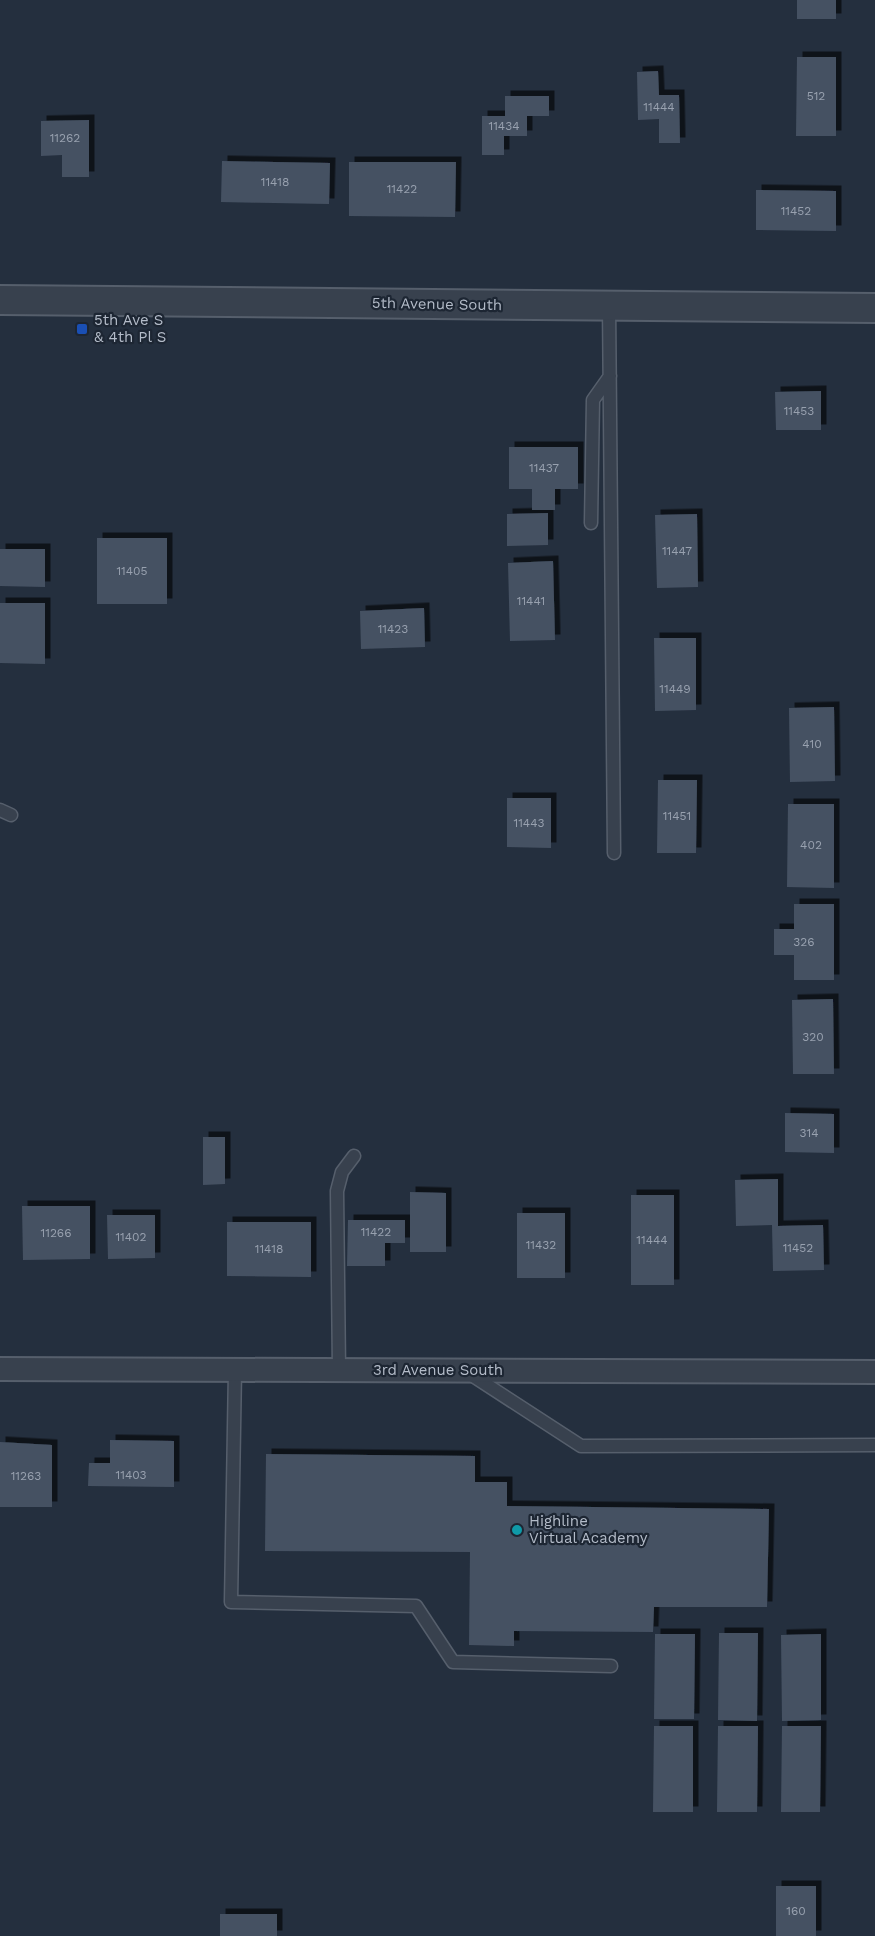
<svg xmlns="http://www.w3.org/2000/svg" width="875" height="1936" viewBox="0 0 875 1936" font-family="'Work Sans',sans-serif">
<style>
.building{fill:#455162;filter:url(#shadow)}
.lines{fill:none;stroke-linecap:round;stroke-linejoin:round}
.service-casing{stroke:#565f6c;stroke-width:15}
.minor-casing{stroke:#565f6c;stroke-width:26}
.tertiary-casing{stroke:#565f6c;stroke-width:32}
.service{stroke:#38414e;stroke-width:12}
.minor{stroke:#38414e;stroke-width:22}
.tertiary{stroke:#38414e;stroke-width:28}
.transit-dot{fill:#1a4fb4;stroke:#1d2633;stroke-width:2}
.culture-dot{fill:#0f9aa8;stroke:#1d2633;stroke-width:2}
.labels{text-anchor:middle;stroke-width:4.5;stroke-linejoin:round;paint-order:stroke}
.number-label{font-size:12px;fill:#98a1af}
.street-label{font-size:15px;fill:#b4bcc9;stroke:#1d2633}
.poi-label{font-size:15px;fill:#b4bcc9;stroke:#1d2633;text-anchor:start}
</style>
<defs>
<filter id="shadow"><feDropShadow dx="5.5" dy="-5.5" stdDeviation="0" flood-color="#0009"/></filter>
</defs>
<rect width="100%" height="100%" fill="#242f3e"/>
<path class="building" d="M797,0H836V19H797Z
M797,57H836V136H796Z
M658,71L659,95H679L680,143H659V119L638,120L637,72Z
M505,96H549V116H527V136H504V155H482V116H505Z
M89,120V177H62V155L41,156V121Z
M222,161L330,163L329,204L221,202Z
M349,162H456L455,217L349,216Z
M756,190L836,191V231L756,230Z
M821,391V430H776L775,392Z
M509,447H578V489H555V510H532V489H509Z
M548,513V545L507,546V514Z
M697,514L698,587L657,588L655,515Z
M97,538H167V604H97Z
M0,549H45V587L0,586Z
M553,561L555,640L510,641L508,563Z
M0,603H45V664L0,663Z
M424,608L425,647L361,649L360,611Z
M654,638H696V710L655,711Z
M834,707L835,781L790,782L789,708Z
M658,780H697L696,853H657Z
M507,798H551V848L507,847Z
M788,804H834V888L787,887Z
M794,904H834V980H794V955H774V929H794Z
M833,999L834,1074H793L792,1000Z
M785,1113L834,1114V1153L785,1152Z
M203,1137H225V1184L203,1185Z
M778,1179V1226L823,1225L824,1270L773,1271L772,1225L736,1226L735,1180Z
M410,1192L446,1193V1252H410Z
M631,1195H674V1285H631Z
M22,1206H90V1259L23,1260Z
M517,1213H565V1278H517Z
M107,1215H155V1258L108,1259Z
M348,1220H405V1243H385V1266H347Z
M227,1222H311V1277L227,1276Z
M110,1440L174,1441V1487L88,1486L89,1463H110Z
M0,1442L52,1445V1507H0Z
M266,1454L475,1456V1482H507V1506L769,1509L767,1607H654L653,1632L514,1631V1646L469,1645L470,1552L265,1551Z
M719,1633H758L757,1721L718,1720Z
M655,1634H695L694,1719H654Z
M821,1634V1720L782,1721L781,1635Z
M654,1726H693V1812H653Z
M718,1726H758L757,1812H717Z
M782,1726H821L820,1812H781Z
M776,1886H816V1936H776Z
M220,1914H277V1936H220Z"/>
<g class="lines">
<g class="service-casing">
<path id="service" d="M609,305L614,853
M591,523L593,400L610,376
M0,810L11,815
M235,1370L231,1602L416,1606L453,1662L611,1666
M339,1370L337,1191L342,1172L354,1156
M470,1374L581,1446L875,1445"/>
</g>
<g class="minor-casing">
<path id="minor" d="M0,1369L875,1372"/>
</g>
<g class="tertiary-casing">
<path id="tertiary" d="M0,300L875,308"/>
</g>
<use href="#service" class="service"/>
<use href="#minor" class="minor"/>
<use href="#tertiary" class="tertiary"/>
</g>
<rect class="transit-dot" x="76" y="323" width="12" height="12" rx="3"/>
<circle class="culture-dot" cx="517" cy="1530" r="6"/>
<g class="labels">
<g class="number-label">
<text x="816" y="100">512</text>
<text x="659" y="111">11444</text>
<text x="504" y="130">11434</text>
<text x="65" y="142">11262</text>
<text x="275" y="186">11418</text>
<text x="402" y="193">11422</text>
<text x="796" y="215">11452</text>
<text x="799" y="415">11453</text>
<text x="544" y="472">11437</text>
<text x="677" y="555">11447</text>
<text x="132" y="575">11405</text>
<text x="531" y="605">11441</text>
<text x="393" y="633">11423</text>
<text x="675" y="693">11449</text>
<text x="812" y="748">410</text>
<text x="677" y="820">11451</text>
<text x="529" y="827">11443</text>
<text x="811" y="849">402</text>
<text x="804" y="946">326</text>
<text x="813" y="1041">320</text>
<text x="809" y="1137">314</text>
<text x="376" y="1236">11422</text>
<text x="56" y="1237">11266</text>
<text x="131" y="1241">11402</text>
<text x="652" y="1244">11444</text>
<text x="541" y="1249">11432</text>
<text x="798" y="1252">11452</text>
<text x="269" y="1253">11418</text>
<text x="131" y="1479">11403</text>
<text x="26" y="1480">11263</text>
<text x="796" y="1915">160</text>
</g>
<g class="street-label">
<text transform="translate(437 304) rotate(1)" y="5">5th Avenue South</text>
<text x="438" y="1375">3rd Avenue South</text>
</g>
<g class="poi-label">
<text x="94" y="325">5th Ave S<tspan x="94" dy="17">&amp; 4th Pl S</tspan></text>
<text x="529" y="1526">Highline<tspan x="529" dy="17">Virtual Academy</tspan></text>
</g>
</g>
</svg>
